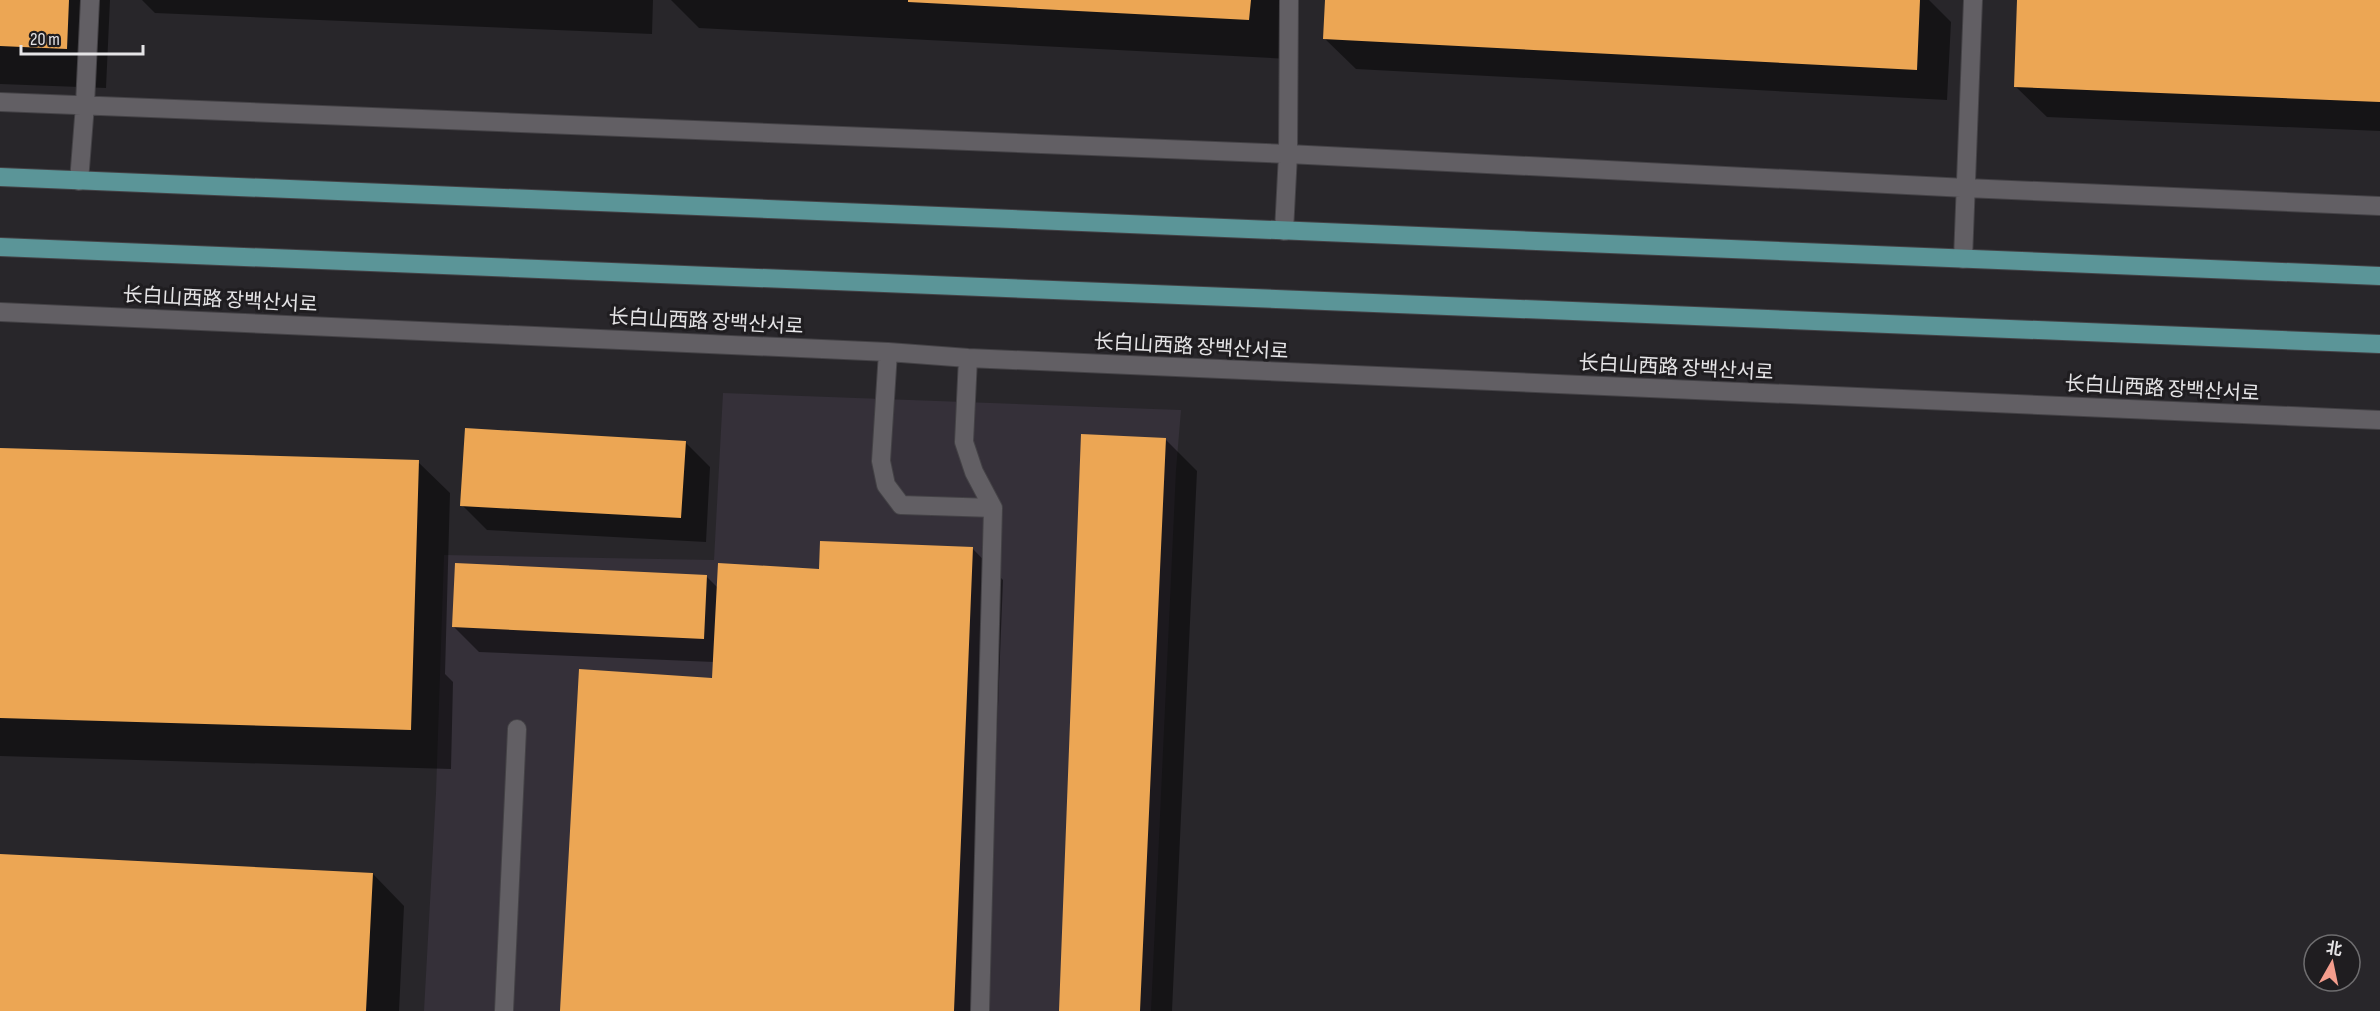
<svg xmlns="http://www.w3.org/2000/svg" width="2380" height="1011" viewBox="0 0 2380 1011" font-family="'Sofia Sans Condensed','Noto Sans SC','Noto Sans KR',sans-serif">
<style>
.built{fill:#353039}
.shadow{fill:#0007}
.building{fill:#eca654}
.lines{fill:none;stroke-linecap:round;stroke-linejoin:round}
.minor-casing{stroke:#444246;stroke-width:20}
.major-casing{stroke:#444246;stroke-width:20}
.minor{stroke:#625f64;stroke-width:18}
.major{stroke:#5b9598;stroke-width:18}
.labels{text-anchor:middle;stroke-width:6;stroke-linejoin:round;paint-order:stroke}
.street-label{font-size:20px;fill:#e5e4e6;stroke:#1f1d20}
</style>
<rect width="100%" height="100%" fill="#28262a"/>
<path class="built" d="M723,393L1181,410L1176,470L1151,1011H424L436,793L444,555L714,560Z"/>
<path class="shadow" d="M0,0H110L106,88L0,84Z
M142,0H653L652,34L155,13Z
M671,0H1292L1289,59L699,28Z
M1326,0H1929L1951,22L1947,100L1356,69L1324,38Z
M2019,0L2380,1V131L2047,117L2015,86Z
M1166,440L1197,471L1172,1011H1061Z
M685,442L710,467L706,542L487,530L462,505Z
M0,450L418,462L450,493L445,674L453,682L451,769L0,756Z
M972,548L1003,580L986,1011H561L713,680L714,662L479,652L454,627L707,577L718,588Z
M0,856L373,874L404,906L399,1011H0Z"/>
<path class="building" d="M0,0H69L67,49L0,46Z
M908,0H1251L1249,20L908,2Z
M1325,0H1920L1917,70L1323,39Z
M2017,0H2380V102L2014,87Z
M465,428L686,441L681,518L460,506Z
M1081,434L1166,438L1140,1011H1059Z
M0,448L419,460L411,730L0,718Z
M820,541L973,547L954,1011H560L579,669L712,678L718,563L819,569Z
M455,563L707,575L704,639L452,627Z
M0,854L373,873L366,1011H0Z"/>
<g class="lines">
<g class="minor-casing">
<path id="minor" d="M0,102L1288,154L1966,188L2380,206
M79,181L85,105L90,0
M1284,231L1288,154L1289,0
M1963,259L1973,0
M0,312L888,352L968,358L2380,420
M888,352L881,461L886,485L901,505L993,508
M968,358L964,442L974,472L993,508L980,1011
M504,1011L517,729"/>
</g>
<g class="major-casing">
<path id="major" d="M0,177L2380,276
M0,247L2380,344"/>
</g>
<use href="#minor" class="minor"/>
<use href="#major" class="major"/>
</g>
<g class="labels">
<g class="street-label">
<text transform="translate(220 299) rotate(3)" y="7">长白山西路 장백산서로</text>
<text transform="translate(706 321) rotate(3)" y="7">长白山西路 장백산서로</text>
<text transform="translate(1191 346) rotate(3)" y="7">长白山西路 장백산서로</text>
<text transform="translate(1676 367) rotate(3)" y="7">长白山西路 장백산서로</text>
<text transform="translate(2162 388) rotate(3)" y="7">长白山西路 장백산서로</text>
</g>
</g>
<g transform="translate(2332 963) rotate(9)"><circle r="28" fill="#1f1d20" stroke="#6e6d6f" stroke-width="1.5"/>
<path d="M0-4.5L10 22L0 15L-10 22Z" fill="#f49d8d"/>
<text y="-9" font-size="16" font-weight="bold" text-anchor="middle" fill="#e5e4e6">北</text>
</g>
<path d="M21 45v9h122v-9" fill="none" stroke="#e5e4e6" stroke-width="3"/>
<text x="30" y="45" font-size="18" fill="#e5e4e6" stroke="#1f1d20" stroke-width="4.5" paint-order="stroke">20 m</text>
</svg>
